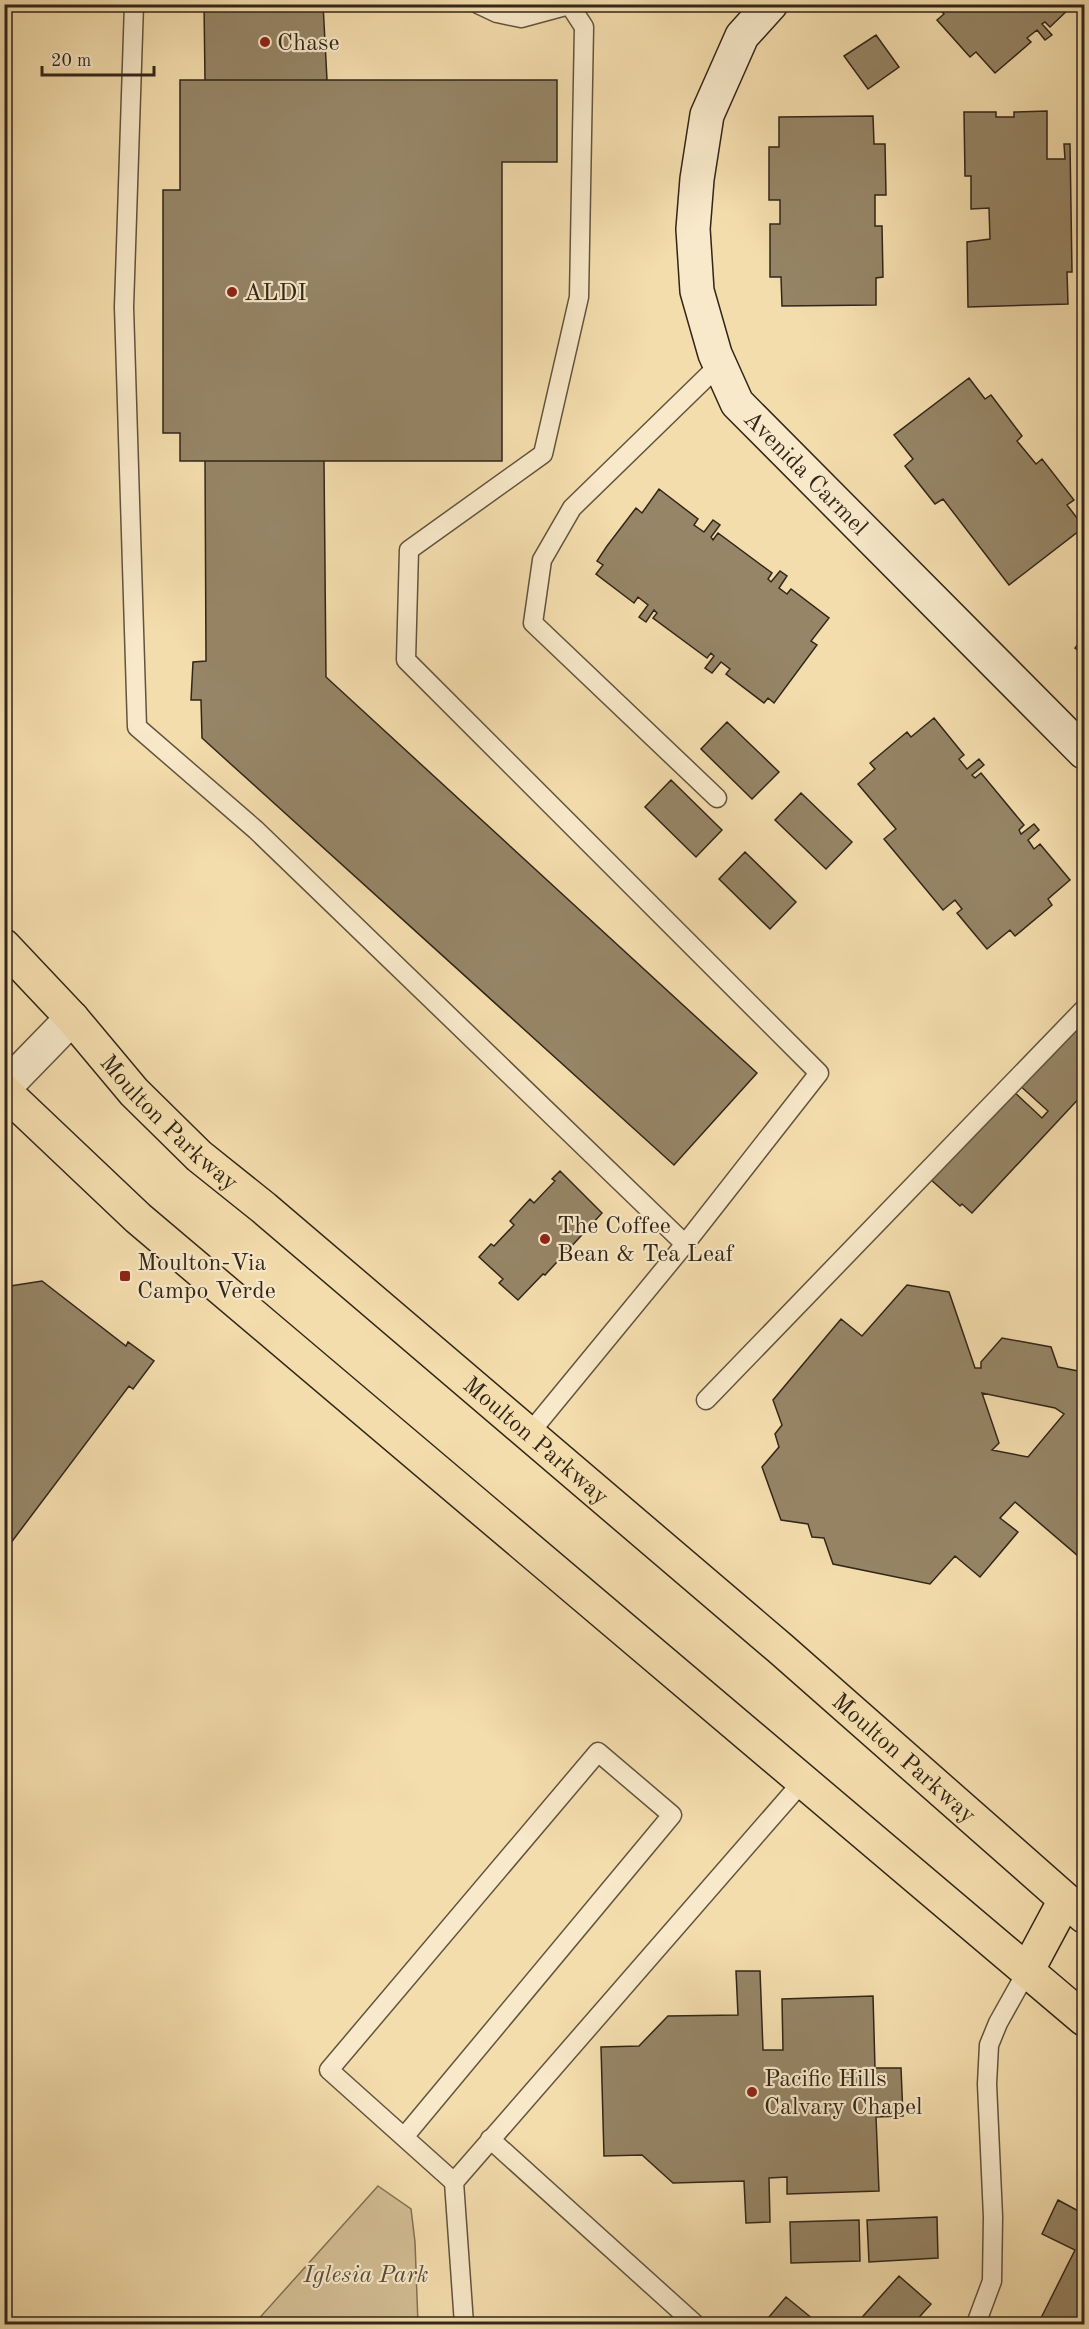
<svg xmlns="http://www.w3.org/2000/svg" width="1089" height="2329" viewBox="0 0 1089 2329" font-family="'Old Standard TT',serif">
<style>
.green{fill:#d3be94;stroke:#827256;stroke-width:1.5}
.building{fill:#968566;stroke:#312619;stroke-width:1.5;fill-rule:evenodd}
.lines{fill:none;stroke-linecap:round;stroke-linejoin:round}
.lane-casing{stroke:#62543e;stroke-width:21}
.street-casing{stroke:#62543e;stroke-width:36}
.secondary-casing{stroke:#312619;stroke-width:36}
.primary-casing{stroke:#312619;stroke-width:36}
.lane{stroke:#f8e9ca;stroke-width:18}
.street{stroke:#f8e9ca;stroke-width:33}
.secondary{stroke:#f8e9ca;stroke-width:33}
.primary{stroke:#f4ddad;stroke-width:33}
.poi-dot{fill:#8f2418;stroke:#f8e9ca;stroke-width:2}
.labels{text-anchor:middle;stroke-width:4.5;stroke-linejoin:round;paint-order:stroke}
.poi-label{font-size:24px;fill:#312619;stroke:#f8e9ca;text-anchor:start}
.street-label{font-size:24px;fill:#312619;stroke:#f8e9ca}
.park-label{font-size:24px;font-style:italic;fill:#5a4c38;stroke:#f8e9ca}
</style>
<rect width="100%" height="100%" fill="#f4ddad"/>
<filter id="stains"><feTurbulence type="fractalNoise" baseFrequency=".00333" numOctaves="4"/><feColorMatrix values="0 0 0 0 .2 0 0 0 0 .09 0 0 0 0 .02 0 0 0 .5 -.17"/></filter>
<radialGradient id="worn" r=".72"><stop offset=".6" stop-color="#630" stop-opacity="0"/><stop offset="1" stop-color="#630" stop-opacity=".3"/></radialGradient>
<path class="green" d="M378,2186L411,2209L415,2242L418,2324H254Z"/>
<path class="building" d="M204,4H323L327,80H205Z
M935,4H1074L1050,27L1045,22L1042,24L1052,35L1045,40L1037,30L1027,38L1031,42L995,73L976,52L970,57L937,20L944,14Z
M876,35L899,67L868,89L844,56Z
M180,80H557V162H502V461H180V433H163V190H180Z
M1047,111V159H1065L1064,144H1070L1072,272H1067L1068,304L968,307L967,242L990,239L989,208L971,209V176H965L964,112H996V117H1014V112Z
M873,116L874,144H885L886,195H875V226H882L883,277L876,278V305L782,306L781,277H770V224H780V200H769V147H779V117Z
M969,378L985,399L991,395L1022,436L1017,441L1036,464L1042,459L1074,500L1067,505L1084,527L1009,585L943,499L935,504L905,466L913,459L894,435Z
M205,461H324L326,677L757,1073L674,1165L202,738L201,700H191L193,662L206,661Z
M659,489L698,519L694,525L704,532L713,520L720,525L711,537L713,540L718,533L772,573L768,579L771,582L780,571L787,576L779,588L787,594L791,589L829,618L811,641L817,645L774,703L768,698L764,703L726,674L730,669L721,662L712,673L705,668L714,656L711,653L707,658L653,618L657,613L654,610L646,622L639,617L648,605L638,597L634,603L596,574L603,565L597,561L607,546L636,508L642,513Z
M1084,636V655L1075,648Z
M934,718L964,755L959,759L967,769L979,759L984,765L972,775L975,778L981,773L1024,825L1019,830L1021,834L1034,824L1039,830L1028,840L1034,849L1040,844L1070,880L1048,899L1052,905L1015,936L1010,930L987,949L957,913L962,909L955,900L943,910L884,839L896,829L858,784L875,769L870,763L907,732L911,737Z
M727,722L779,772L752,799L701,749Z
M671,780L722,830L696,857L645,807Z
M801,793L852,842L826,869L775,820Z
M745,852L796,902L770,929L719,879Z
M1084,1010V1093L972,1213L962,1204L960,1206L929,1178L1011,1089L1042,1118L1048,1111L1017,1083Z
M560,1171L602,1213L545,1275L543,1274L518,1300L499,1283L503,1279L479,1257L491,1244L494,1246L514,1225L510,1221L530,1199L534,1203L555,1181L552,1179Z
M42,1281L126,1346L128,1342L154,1361L133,1389L129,1386L4,1552V1287Z
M907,1285L949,1292L975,1368H981V1362L1002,1338L1051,1347L1058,1367L1078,1371L1084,1388V1561L1015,1502L1000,1518L1018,1532L980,1577L955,1556L930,1584L833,1564L824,1538L812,1537L808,1524L781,1520L762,1467L779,1447L775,1434L782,1425L773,1400L841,1319L862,1336ZM982,1393L1055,1408L1064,1414L1028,1457L992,1450L999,1443Z
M736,1971H760L763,2050H783L782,1999L873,1996L875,2068H901L903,2116L876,2117L879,2191L787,2194V2177L769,2178L770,2222L746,2223L744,2181L673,2183L642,2155L604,2156L601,2047L639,2046L668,2016L738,2015Z
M1058,2200L1084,2214V2324H1038L1075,2250L1042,2234Z
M937,2217L938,2258L869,2262L867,2220Z
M859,2220L860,2261L791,2263L790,2222Z
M899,2276L931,2304L913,2324H856Z
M786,2297L819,2324H763Z"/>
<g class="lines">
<g class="lane-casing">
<path id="lane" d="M134,4L124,307L137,727L256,830L685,1244L819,1073L406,660L409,550L543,454L579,297L584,27L569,4
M478,4L497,13L521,18L569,5
M717,798L533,623L542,560L572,508L720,364
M706,1400L1084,1009
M528,1435L685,1244
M404,2137L672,1815L598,1752L329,2070L454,2182
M490,2139L695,2324
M464,2324L454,2182L803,1781
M976,2324L992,2281L993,2217L987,2084L989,2045L998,2023L1027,1971"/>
</g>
<g class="street-casing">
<path id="street" d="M4,1088L72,1018"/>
</g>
<g class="secondary-casing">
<g id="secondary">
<path id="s1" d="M771,4L742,36L707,115L697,179L693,229L697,291L715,354L737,403L1084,752"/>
</g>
</g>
<g class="primary-casing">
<g id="primary">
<path id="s2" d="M4,946L72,1018L134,1092L199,1156L264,1208L781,1649L1084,1916"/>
<path d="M4,1091L138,1218L1084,2019"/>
<path d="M1027,1971L1065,1900"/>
</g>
</g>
<use href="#lane" class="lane"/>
<use href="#street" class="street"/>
<use href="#secondary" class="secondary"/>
<use href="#primary" class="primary"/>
</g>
<g class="poi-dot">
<circle cx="265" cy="42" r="6"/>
<circle cx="232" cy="292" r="6"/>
<circle cx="545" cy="1239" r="6"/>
<rect x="119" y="1270" width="12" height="12" rx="3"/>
<circle cx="752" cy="2092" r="6"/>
</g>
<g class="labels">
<g class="poi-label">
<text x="277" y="50">Chase</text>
<text x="244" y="300">ALDI</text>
<text x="557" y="1233">The Coffee<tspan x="557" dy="28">Bean &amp; Tea Leaf</tspan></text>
<text x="137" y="1270">Moulton-Via<tspan x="137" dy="28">Campo Verde</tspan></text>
<text x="764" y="2086">Pacific Hills<tspan x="764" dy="28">Calvary Chapel</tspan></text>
</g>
<g class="street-label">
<text dy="8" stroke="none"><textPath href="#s1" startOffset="524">Avenida Carmel</textPath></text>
<text dy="8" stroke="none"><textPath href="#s2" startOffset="242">Moulton Parkway</textPath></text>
<text dy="8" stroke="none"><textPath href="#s2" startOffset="728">Moulton Parkway</textPath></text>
<text dy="8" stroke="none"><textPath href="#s2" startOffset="1214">Moulton Parkway</textPath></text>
</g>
<g class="park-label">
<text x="366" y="2282">Iglesia Park</text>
</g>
</g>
<rect width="1089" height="2329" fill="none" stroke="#f4ddad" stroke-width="24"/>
<rect x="6" y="6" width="1077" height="2317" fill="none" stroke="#312619" stroke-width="3"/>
<rect x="12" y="12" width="1065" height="2305" fill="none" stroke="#312619" stroke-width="1.5"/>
<path d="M42 66v9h112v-9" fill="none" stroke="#312619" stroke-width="3"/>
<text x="51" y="66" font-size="18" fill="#312619" stroke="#f8e9ca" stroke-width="4.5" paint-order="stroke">20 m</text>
<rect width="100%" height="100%" filter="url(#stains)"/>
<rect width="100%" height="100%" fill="url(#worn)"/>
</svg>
